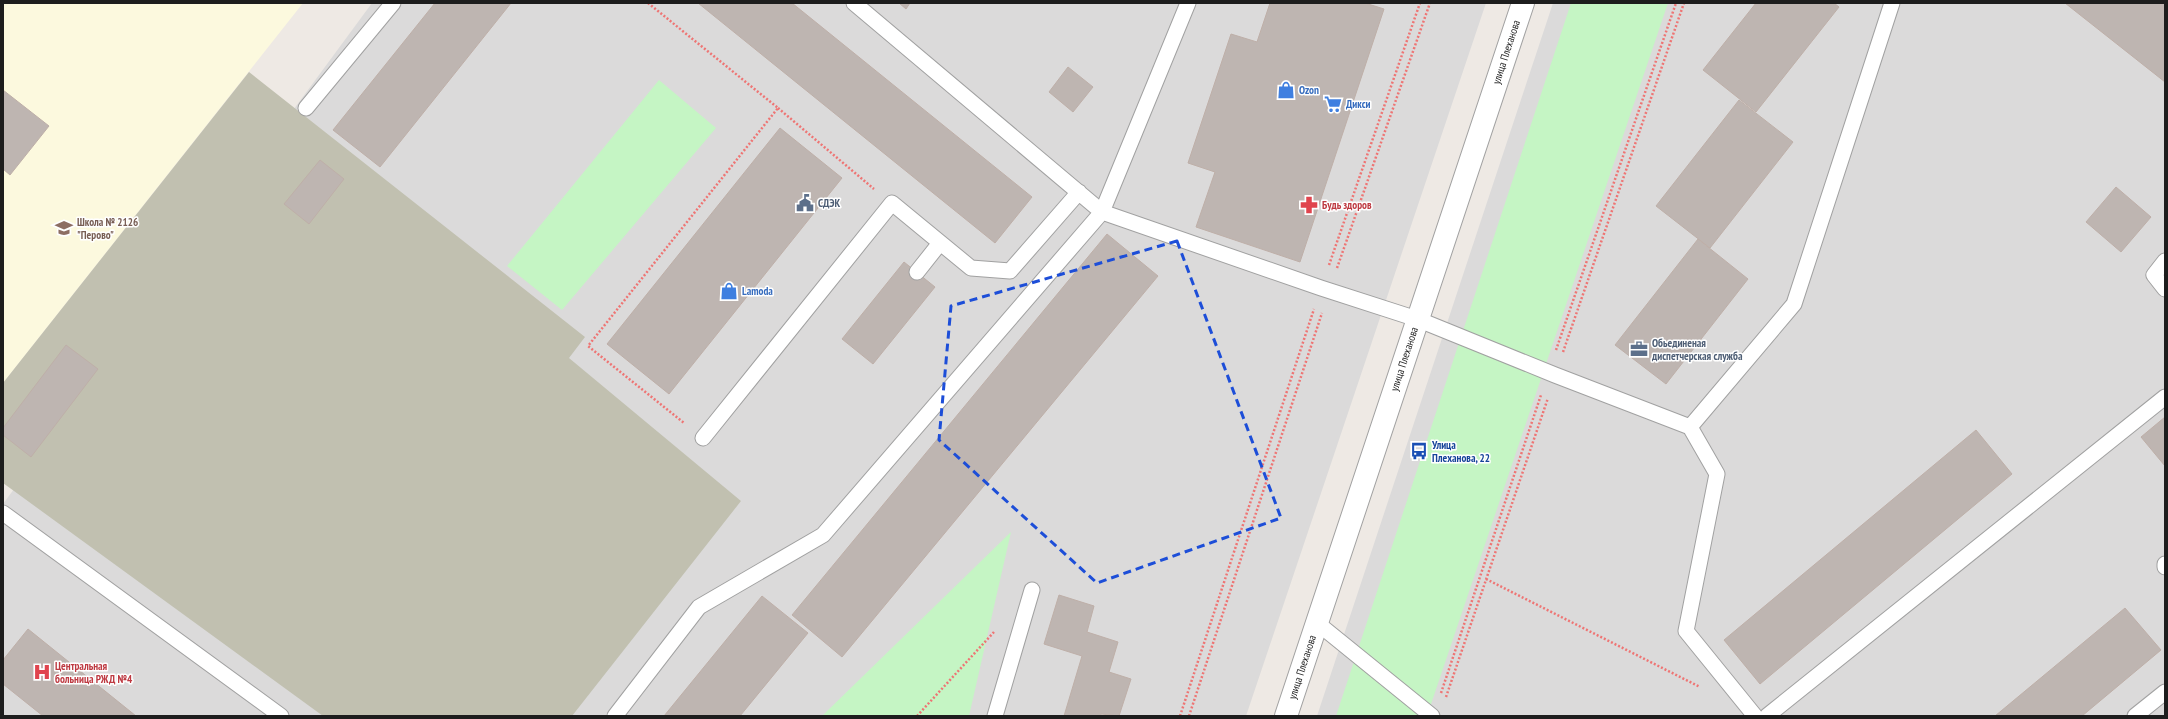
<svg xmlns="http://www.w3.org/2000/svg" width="2168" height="719" viewBox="0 0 2168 719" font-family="'PT Sans Narrow',sans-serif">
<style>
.residential{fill:#dbdada}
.education{fill:#fcf9de}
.construction{fill:#c1c0b0}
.park{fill:#c5f5c4}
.building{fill:#beb5b1;stroke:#beafa8}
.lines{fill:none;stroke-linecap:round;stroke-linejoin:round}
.service-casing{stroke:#a1a1a1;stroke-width:17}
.tertiary-casing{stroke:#a1a1a1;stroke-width:24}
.path{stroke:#ee7574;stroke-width:2.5;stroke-dasharray:2 2;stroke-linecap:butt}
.service{stroke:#fff;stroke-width:15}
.tertiary{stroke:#fff;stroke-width:22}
.marked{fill:none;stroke:#1d4ed8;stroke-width:3;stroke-dasharray:8 5;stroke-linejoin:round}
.labels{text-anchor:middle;stroke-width:3;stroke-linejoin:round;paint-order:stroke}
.street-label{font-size:11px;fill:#1d1d1d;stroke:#fff}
.shop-label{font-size:11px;font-weight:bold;fill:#366cbe;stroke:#fff;text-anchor:start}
.service-label{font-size:11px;font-weight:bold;fill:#4e5e75;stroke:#fff;text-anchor:start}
.health-label{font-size:11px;font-weight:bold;fill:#be3a42;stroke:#fff;text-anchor:start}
.education-label{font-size:11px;font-weight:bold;fill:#785e54;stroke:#fff;text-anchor:start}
.transit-label{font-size:11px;font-weight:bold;fill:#164399;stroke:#fff;text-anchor:start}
</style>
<rect width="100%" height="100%" fill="#eee9e4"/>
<path class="residential" d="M372,3H1486L1246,716H3V504Z
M1553,3H2165V716H1317Z"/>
<path class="education" d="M3,3H303L3,383Z"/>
<path class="construction" d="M249,72L585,337L569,358L741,501L572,716H323L3,483V383Z"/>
<path class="park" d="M1571,3H1668L1427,716H1336Z
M659,80L716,128L562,310L507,266Z
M1011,532L969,716H822Z"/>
<path class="building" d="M435,3H511L380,167L333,130Z
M698,3H792L1032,197L995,243Z
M899,3H910L906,9Z
M1270,3H1365L1384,9L1300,262L1196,227L1215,172L1188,163L1231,34L1257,42Z
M1756,3H1834L1839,7L1756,112L1703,70Z
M2065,3H2165V82Z
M1068,67L1093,87L1073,112L1049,92Z
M3,90L49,126L10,175L3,169Z
M1739,100L1793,142L1710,248L1656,206Z
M780,128L842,178L669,394L607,344Z
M320,160L344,179L309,224L284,204Z
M2116,187L2151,217L2121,252L2086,222Z
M1107,234L1158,276L842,657L792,615Z
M1698,239L1748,279L1666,384L1615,345Z
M904,262L935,287L873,364L842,339Z
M66,345L98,369L31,457L3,435V428Z
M2165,417V466L2141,437Z
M1976,430L2012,474L1760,684L1724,640Z
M1059,595L1094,606L1087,632L1118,642L1109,672L1131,679L1119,716L1101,714V716H1064L1082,656L1044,644Z
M762,596L808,633L740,716H664Z
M2125,608L2161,650L2082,716H1995Z
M28,629L136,716H43L3,684V660Z"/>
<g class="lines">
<g class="service-casing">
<path id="service" d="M854,3L1102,212L1321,288L1417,319L1555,375L1690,427L1794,304L1892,3
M306,108L393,3
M2165,261L2154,275L2165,289
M917,272L940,243
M1690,427L1717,474L1686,631L1755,716
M703,438L892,203L971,268L1010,271L1079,192
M3,513L281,716
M2165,564V567
M1316,622L1432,716
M615,716L699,607L823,535L1102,212L1188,3
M995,716L1032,590
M1767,716L2165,397
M2135,716L2165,692"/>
</g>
<g class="tertiary-casing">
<path id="tertiary" d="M1286,716L1523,3"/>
</g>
<path class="path" d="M648,3L778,108L588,346L684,423
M778,108L874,189
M1329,265L1420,3
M1337,268L1430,3
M1556,350L1676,3
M1563,352L1684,3
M1486,579L1700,687
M1441,693L1541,395
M1446,697L1548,398
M917,716L994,632
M1180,716L1314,309
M1189,716L1322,313"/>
<use href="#service" class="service"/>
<use href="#tertiary" class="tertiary"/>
</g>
<path class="marked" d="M1177,241L1281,518L1097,583L939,440L951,306Z"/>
<defs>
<g id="shop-bare" transform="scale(1.38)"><path d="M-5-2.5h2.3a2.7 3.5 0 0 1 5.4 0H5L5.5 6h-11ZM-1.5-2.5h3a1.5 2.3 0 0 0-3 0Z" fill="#3f7fe0" stroke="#fff" stroke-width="2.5" paint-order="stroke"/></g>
<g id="supermarket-bare" transform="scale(1.38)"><path d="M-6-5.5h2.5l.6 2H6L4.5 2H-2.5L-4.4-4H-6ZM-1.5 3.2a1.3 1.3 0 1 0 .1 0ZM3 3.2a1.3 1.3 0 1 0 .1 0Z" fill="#3f7fe0" stroke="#fff" stroke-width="2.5" paint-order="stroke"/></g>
<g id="civic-bare" transform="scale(1.38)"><path d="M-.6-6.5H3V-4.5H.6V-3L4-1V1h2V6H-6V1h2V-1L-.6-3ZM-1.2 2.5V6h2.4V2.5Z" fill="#5c6f8a" stroke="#fff" stroke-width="2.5" paint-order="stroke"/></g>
<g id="pharmacy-bare" transform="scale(1.38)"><path d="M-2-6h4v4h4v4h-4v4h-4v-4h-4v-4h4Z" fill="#e0444e" stroke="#fff" stroke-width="2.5" paint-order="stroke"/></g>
<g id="school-bare" transform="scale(1.38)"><path d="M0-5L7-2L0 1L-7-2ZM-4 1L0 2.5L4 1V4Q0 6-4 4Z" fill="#8d6e63" stroke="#fff" stroke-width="2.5" paint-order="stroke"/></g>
<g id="office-bare" transform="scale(1.38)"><path d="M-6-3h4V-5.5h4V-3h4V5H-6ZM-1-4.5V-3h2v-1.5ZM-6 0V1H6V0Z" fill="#5c6f8a" stroke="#fff" stroke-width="2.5" paint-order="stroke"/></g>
<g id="bus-bare" transform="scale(1.38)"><path d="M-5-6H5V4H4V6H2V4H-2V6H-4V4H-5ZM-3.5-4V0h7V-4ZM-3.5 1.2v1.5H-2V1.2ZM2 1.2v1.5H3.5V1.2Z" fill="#1a4fb4" stroke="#fff" stroke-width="2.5" paint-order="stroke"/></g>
<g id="hospital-bare" transform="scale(1.38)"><path d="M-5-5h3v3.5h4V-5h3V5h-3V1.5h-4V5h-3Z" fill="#e0444e" stroke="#fff" stroke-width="2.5" paint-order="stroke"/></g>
</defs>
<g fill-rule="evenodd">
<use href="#shop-bare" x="1286" y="90"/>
<use href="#supermarket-bare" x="1333" y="104"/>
<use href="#civic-bare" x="805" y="203"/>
<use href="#pharmacy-bare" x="1309" y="205"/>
<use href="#school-bare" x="64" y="228"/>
<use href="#shop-bare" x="729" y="291"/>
<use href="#office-bare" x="1639" y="349"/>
<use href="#bus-bare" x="1419" y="451"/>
<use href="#hospital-bare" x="42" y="672"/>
</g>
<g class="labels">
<g class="street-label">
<text transform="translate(1506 52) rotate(-72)" y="4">улица Плеханова</text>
<text transform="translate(1404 359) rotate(-72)" y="4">улица Плеханова</text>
<text transform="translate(1302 667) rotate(-72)" y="4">улица Плеханова</text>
</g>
<g class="shop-label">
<text x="1299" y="94">Ozon</text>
<text x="1346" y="108">Дикси</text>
<text x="742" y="295">Lamoda</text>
</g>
<g class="service-label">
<text x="818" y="207">СДЭК</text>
<text x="1652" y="347">Обьединеная<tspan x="1652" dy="13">диспетчерская служба</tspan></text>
</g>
<g class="health-label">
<text x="1322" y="209">Будь здоров</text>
<text x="55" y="670">Центральная<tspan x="55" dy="13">больница РЖД №4</tspan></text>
</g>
<g class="education-label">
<text x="77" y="226">Школа № 2126<tspan x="77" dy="13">"Перово"</tspan></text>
</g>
<g class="transit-label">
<text x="1432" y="449">Улица<tspan x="1432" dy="13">Плеханова, 22</tspan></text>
</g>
</g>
<rect width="2168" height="719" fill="none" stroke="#1d1d1d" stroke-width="8"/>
</svg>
